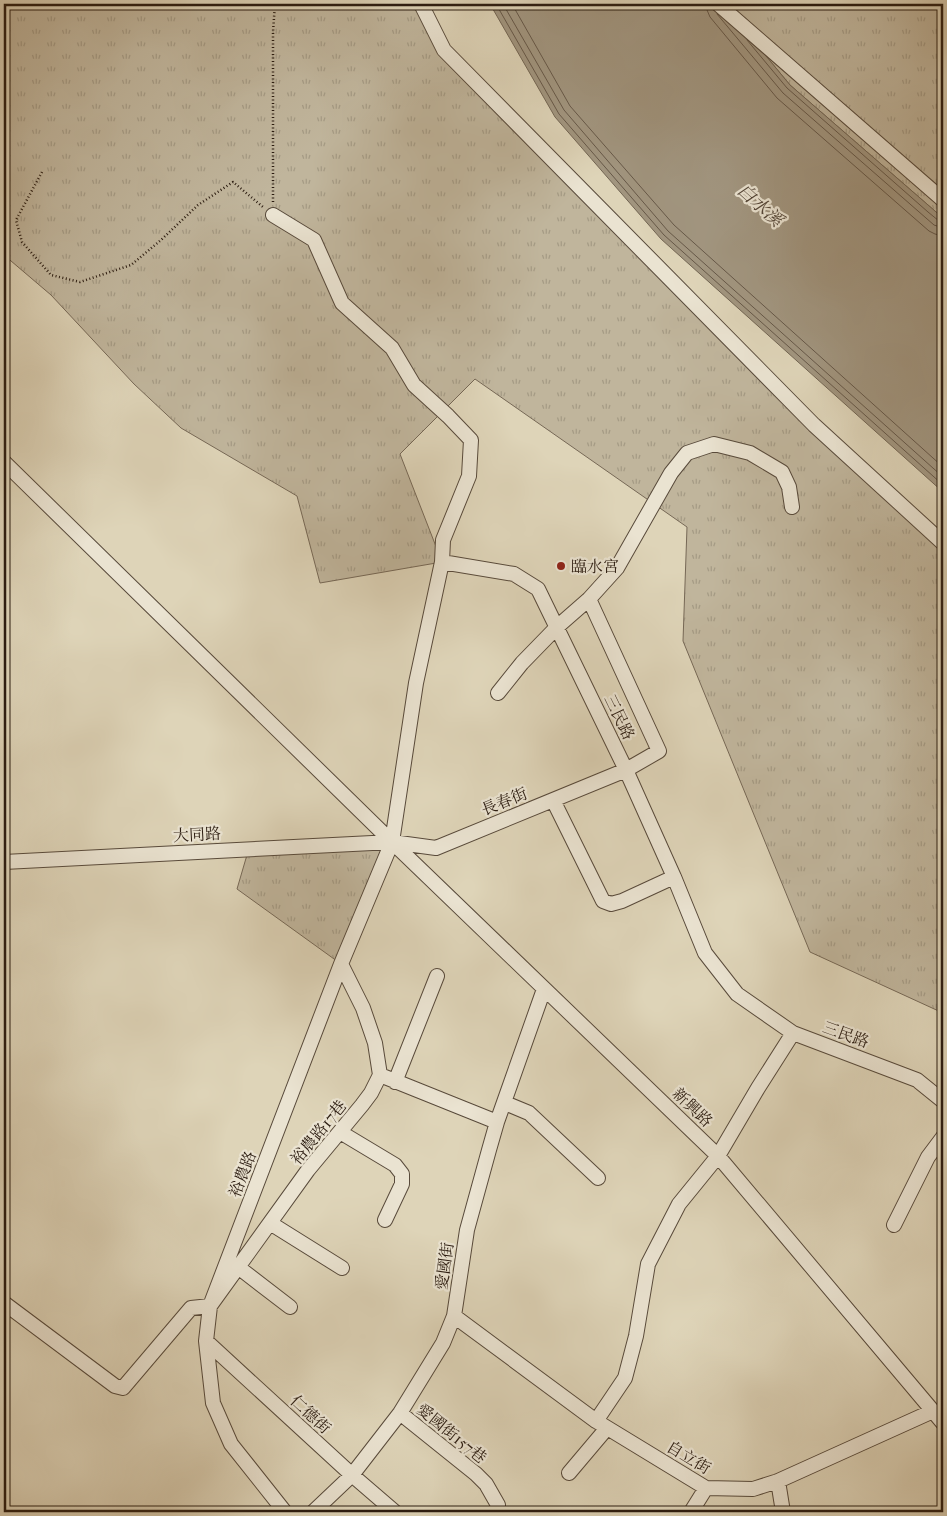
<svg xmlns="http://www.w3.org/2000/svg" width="947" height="1516" viewBox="0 0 947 1516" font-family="'IM FELL French Canon','Noto Serif TC',serif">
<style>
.grass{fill:url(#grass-tufts);stroke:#766856}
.water{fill:#a1957f;stroke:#726553}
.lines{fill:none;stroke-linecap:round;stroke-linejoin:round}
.shore{stroke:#665848;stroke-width:1}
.minor-casing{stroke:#584a3b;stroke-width:16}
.path{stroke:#2b1c11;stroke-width:2.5;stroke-dasharray:1 2.5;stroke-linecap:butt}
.minor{stroke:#eae3d1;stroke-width:14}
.poi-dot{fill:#8f2418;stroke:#eae3d1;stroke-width:2}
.labels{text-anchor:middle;stroke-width:4.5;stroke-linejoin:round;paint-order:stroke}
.poi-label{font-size:16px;fill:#2b1c11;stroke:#eae3d1;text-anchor:start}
.street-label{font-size:16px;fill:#2b1c11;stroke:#eae3d1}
.water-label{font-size:18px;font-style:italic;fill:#544638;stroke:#eae3d1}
</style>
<defs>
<pattern id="grass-tufts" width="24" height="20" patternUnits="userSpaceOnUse" patternTransform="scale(1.25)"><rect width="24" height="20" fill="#c0b59c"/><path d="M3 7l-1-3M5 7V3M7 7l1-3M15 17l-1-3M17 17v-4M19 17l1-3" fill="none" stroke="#a59b85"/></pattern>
</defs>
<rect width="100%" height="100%" fill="#ded4b8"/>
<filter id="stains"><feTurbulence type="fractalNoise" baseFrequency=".004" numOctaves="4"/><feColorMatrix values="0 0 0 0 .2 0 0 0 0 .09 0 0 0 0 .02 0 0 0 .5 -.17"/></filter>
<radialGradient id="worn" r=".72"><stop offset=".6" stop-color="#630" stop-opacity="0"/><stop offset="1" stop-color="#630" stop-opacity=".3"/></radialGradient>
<path class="grass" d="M4,4H418L493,106L943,541V1013L810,952L683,641L687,527L475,379L400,454L442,562L320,583L297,496L181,428L134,384L51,295L4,255Z
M723,4H943V218L790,85Z
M388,844L341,964L237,889L249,848Z"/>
<path class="water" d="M490,4H723L790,85L943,218V492L661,239L555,117Z"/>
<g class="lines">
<path class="shore" d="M496,4L559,114L664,235L943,485
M503,4L564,110L668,231L943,477
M512,4L570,106L674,225L943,467
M706,4L707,10L710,17L777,98L929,231L935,234L943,236
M717,14L783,93L934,225L943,228
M747,40L787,88L928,212L939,221L943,222"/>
<g class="minor-casing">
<path id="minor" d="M421,4L444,50L814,425L943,543
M718,4L943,200
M273,215L314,240L342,303L392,348L414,385L448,416L471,440L469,476L443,540L442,562
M4,462L392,842L718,1156L943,1423
M498,693L522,663L557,627L589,599L617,568L671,473L687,453L714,444L750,453L782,472L789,487L792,507
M553,800L603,901L611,904L622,901L674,877
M4,862L392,842L436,848L626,770L659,751L589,599
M380,1075L497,1122
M395,1082L437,976
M505,1103L529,1113L598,1178
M340,1132L395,1165L402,1174V1184L385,1220
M270,1223L342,1268
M894,1225L928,1157L943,1137
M238,1267L290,1307
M4,1303L115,1386L123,1388L191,1308L210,1306L308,1170L362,1105L371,1093L380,1075L375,1043L363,1008L341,964
M454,1316L596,1421L706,1488L753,1489L778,1481L933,1411
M206,1341L352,1475L395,1512
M400,1413L476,1474L486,1484L498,1505
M596,1421L625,1378L636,1336L648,1264L679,1204L718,1156L758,1088L793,1033
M569,1473L607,1428
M778,1481L783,1512
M285,1512L231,1444L213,1403L206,1341L210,1306L341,964L392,842L416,683L442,562L514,574L538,589L626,770L674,877L705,953L737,994L793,1033L917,1080L943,1101
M313,1512L352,1475L400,1413L443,1343L454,1316L467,1230L489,1150L497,1122L544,989
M691,1512L706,1488"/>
</g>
<path class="path" d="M42,172L16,220L22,242L51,275L80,282L131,265L161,240L198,205L233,182L263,207
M273,202V32L275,4"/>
<use href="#minor" class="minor"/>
</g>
<circle class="poi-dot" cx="561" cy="566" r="5"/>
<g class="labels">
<g class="poi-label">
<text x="571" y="572">臨水宮</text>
</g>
<g class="street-label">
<text transform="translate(620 717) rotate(64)" y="6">三民路</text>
<text transform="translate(504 801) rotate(-22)" y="6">長春街</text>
<text transform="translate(197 834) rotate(-3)" y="6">大同路</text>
<text transform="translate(846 1034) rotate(20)" y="6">三民路</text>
<text transform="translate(693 1107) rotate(44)" y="6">新興路</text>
<text transform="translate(318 1132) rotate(-51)" y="6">裕農路17巷</text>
<text transform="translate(242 1174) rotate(-69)" y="6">裕農路</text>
<text transform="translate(444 1266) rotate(-82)" y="6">愛國街</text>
<text transform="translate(311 1414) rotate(43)" y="6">仁德街</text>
<text transform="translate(452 1433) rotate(39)" y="6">愛國街157巷</text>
<text transform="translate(689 1457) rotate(31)" y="6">自立街</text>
</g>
<g class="water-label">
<text transform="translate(760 205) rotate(42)" y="6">白水溪</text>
</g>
</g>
<rect width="947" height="1516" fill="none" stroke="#ded4b8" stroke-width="20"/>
<rect x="5" y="5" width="937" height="1506" fill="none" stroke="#2b1c11" stroke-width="2.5"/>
<rect x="10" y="10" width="927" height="1496" fill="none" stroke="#2b1c11"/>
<rect width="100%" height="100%" filter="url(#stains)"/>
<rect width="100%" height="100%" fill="url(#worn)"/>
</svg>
